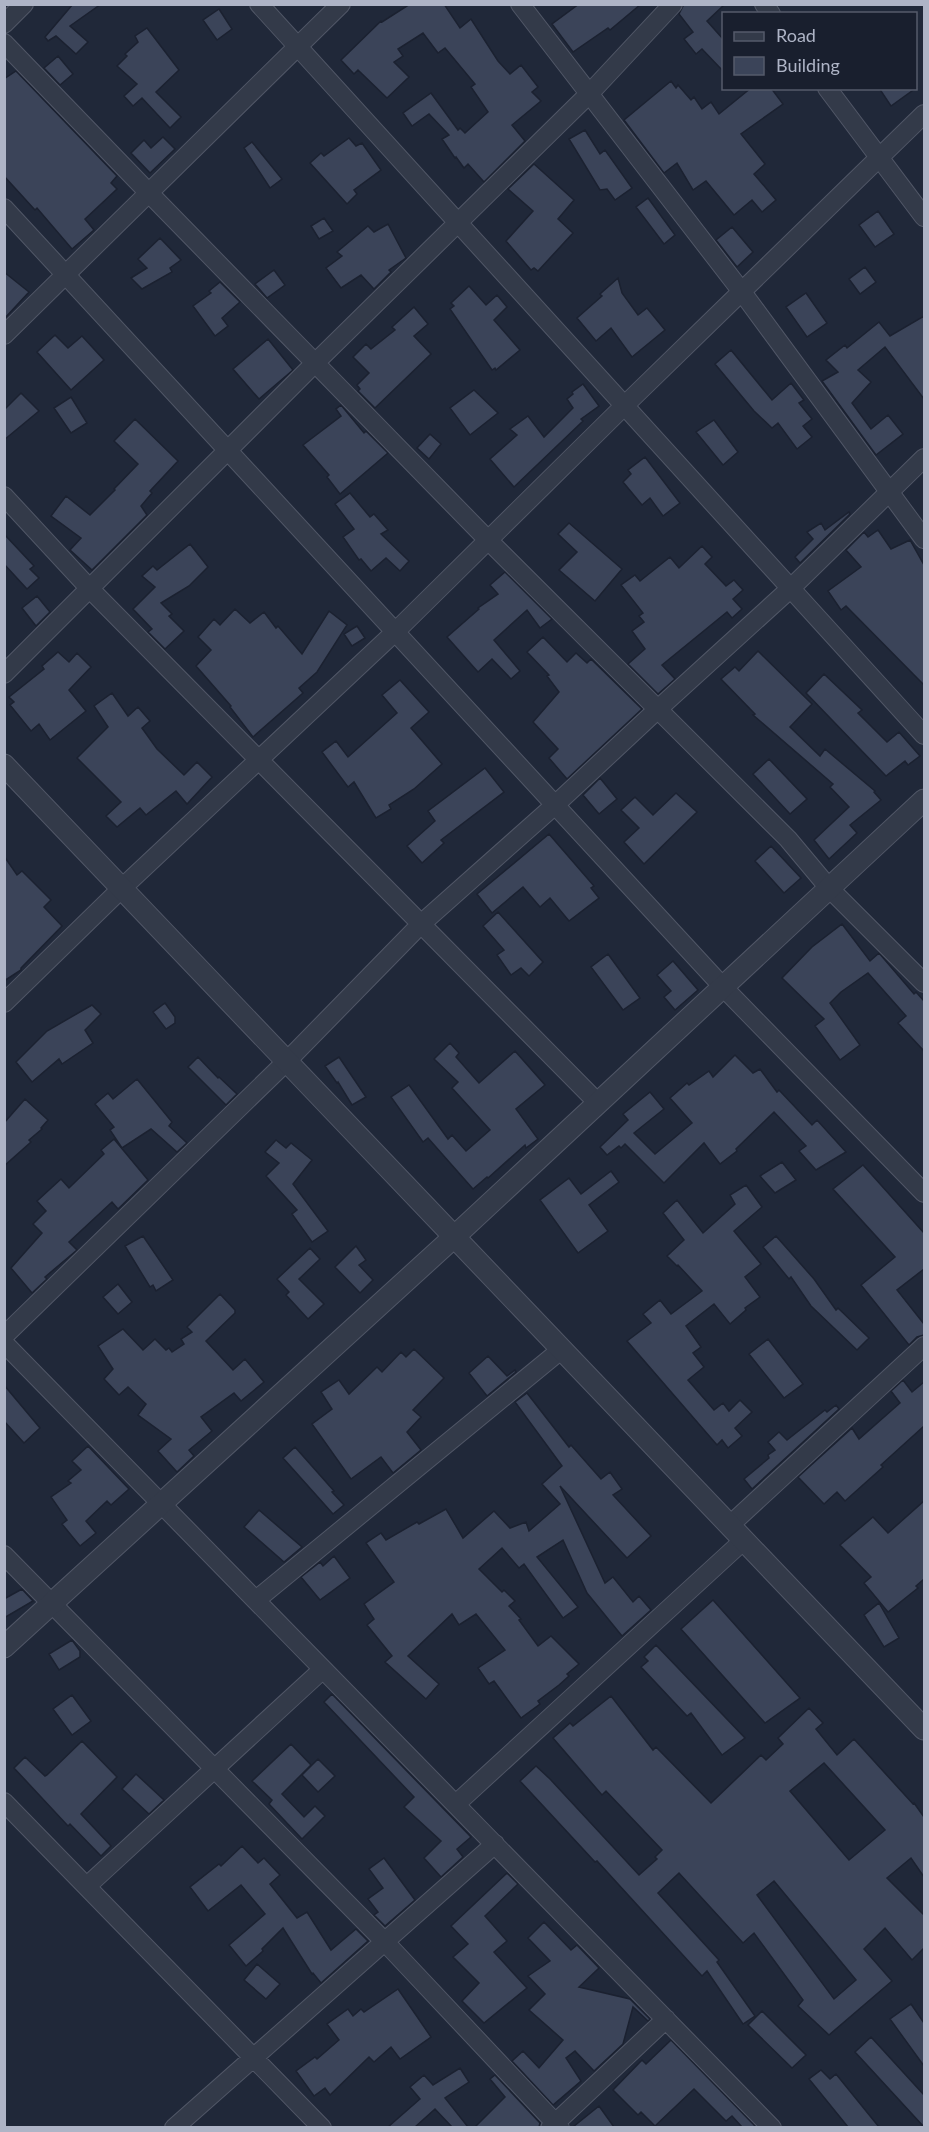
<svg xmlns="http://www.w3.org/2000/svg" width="929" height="2132" viewBox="0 0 929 2132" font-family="Lato,sans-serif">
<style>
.building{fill:#3b4459;stroke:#1b2130;stroke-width:1.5;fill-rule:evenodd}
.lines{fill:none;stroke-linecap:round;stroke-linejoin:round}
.minor-casing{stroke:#515767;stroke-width:20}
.tertiary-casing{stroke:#515767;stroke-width:23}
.minor{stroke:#333a49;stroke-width:18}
.tertiary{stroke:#333a49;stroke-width:21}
</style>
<rect width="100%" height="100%" fill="#202839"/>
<path class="building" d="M73,4H101L70,26L88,42L76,54L56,36L48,41L45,37Z
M410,4H444L460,28L471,19L498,61L510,74L521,65L538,87L532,92L541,101L512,125L525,141L484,182L468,164L464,168L456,157L455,158L442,139L449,135L429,114L412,126L403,113L431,93L458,130L460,128L465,133L488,112L471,87L475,84L445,48L438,53L423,33L398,49L403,56L394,62L409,77L387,98L358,70L354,74L341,60L381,21L382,22Z
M579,4H641L610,30L608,28L573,52L552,24Z
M684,4H725L707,21L723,39V71L702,49L696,54L684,39L693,32L679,14Z
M219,9L232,29L217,40L203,20Z
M147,28L179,70L156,92L181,117L170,128L142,98L133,106L124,96L137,84L117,66L127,56L125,54L138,42L135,36Z
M58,56L73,74L60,85L44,68Z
M16,71L117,176L111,183L117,189L85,219L94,230L72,249L37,208L35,210L4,176V79Z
M671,81L676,88L678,85L691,100L694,97L702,109L711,102L719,114L751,88H771L783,104L741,134L765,164L754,174L776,200L762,212L752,200L734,215L706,181L693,190L677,163L664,173L624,120Z
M879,88H916L891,106Z
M585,130L600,154L605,150L632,188L615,200L607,189L600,190L569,139Z
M163,137L175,149L150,173L131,153L144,140L151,148Z
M349,138L356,146L362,143L381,170L354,190L357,194L347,204L310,163L321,153L324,156Z
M252,142L282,179L270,188L244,148Z
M534,164L574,200L558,219L573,233L538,271L534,268L531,270L506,241L533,211L508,189Z
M648,198L675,235L664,244L636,207Z
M878,211L894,234L875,247L859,225Z
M324,218L333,231L319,239L311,226Z
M388,224L406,258L389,270L391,272L374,289L361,275L341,288L326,268L342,256L337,252L368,226L374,232Z
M732,227L753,252L737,267L716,240Z
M160,238L181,260L170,268L172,272L142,289L131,278L147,268L138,259Z
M865,267L876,282L860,294L849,279Z
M274,270L285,285L267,298L255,284Z
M4,272L29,292L4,319Z
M618,278L622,293L638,315L647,308L665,330L632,357L611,328L596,341L577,318L602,296L600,294Z
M220,282L240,302L222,318L228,326L215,336L193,306L211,293L209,291Z
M469,286L486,305L497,295L507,307L494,320L520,350L496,370L495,368L492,370L450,309L454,306L451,303Z
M806,293L827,323L807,337L786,307Z
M414,307L428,324L414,336L431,354L375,408L358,391L360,389L357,385L369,373L353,357L366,344L371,349L395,330L392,327Z
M924,316V399L885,347L858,370L871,382L852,403L871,429L888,415L903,434L876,455L822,381L838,372L826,360L845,345L847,348L879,322L890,336Z
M55,335L68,348L82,336L104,360L71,390L37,352Z
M268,339L293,370L259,399L233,369Z
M731,350L772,400L791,383L804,400L799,403L812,419L803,426L812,437L797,449L778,423L772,428L754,411L715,364Z
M583,384L599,406L581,419L583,421L514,487L490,459L517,435L510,429L528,416L544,437L573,408L567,399L573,394L572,392Z
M474,390L498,413L470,435L450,408Z
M21,393L39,411L4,440V410Z
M71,397L87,423L71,433L54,408Z
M341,405L364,433L366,431L388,453L340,494L327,477L329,475L303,445L341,416L336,409Z
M135,419L178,461L150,491L152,493L141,506L147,515L92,570L70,550L81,538L51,516L66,496L90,515L115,490L114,489L138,464L114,441Z
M714,420L738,452L723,465L696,432Z
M430,434L441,444L429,459L417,448Z
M645,457L680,503L663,516L650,498L642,505L623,482L631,474L628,470Z
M350,493L370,517L374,514L388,530L381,534L409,561L400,571L386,558L371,571L361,559L359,560L343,537L354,529L335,504Z
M849,512L850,514L800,563L795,557L813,539L807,532L821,523L825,530Z
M569,523L622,569L595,601L559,570L577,552L558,534Z
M878,530L891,549L910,540L924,565V685L846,606L841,610L828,591L861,567L846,550L864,532L868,537Z
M4,534L34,566L30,569L39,578L27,589L4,564Z
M190,544L208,567L189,586L161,603L172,614L169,616L184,631L165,649L148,632L152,629L133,609L155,587L142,576L153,566L157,570Z
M702,546L712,557L705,564L726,586L734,580L743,590L733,599L742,609L732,618L727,612L662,665L675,679L658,694L628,664L645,649L632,631L644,622L639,616L643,613L621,585L635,575L640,581L670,557L679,568Z
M505,572L552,619L540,628L527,610L494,640L520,671L511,679L492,659L478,672L447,637L479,609L478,608L498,594L490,585Z
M37,596L50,612L36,626L22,608Z
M235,609L250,623L264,612L276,628L278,626L302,654L329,611L347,625L317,672L299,688L303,693L253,737L230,707L231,706L196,666L211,650L198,637L214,619L220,625Z
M357,626L365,638L352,646L344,634Z
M543,637L567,662L576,653L587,663L591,659L642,709L567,779L549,758L558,749L533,722L559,692L547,676L549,675L527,652Z
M758,651L812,704L790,727L820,756L825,749L875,791L874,792L881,800L850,825L857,833L829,859L814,840L849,807L830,787L833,784L753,715L755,714L721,679L735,667L739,671Z
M58,652L69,662L77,653L91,667L69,690L86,711L50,740L39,724L31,731L10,705L14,702L9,697L44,669L42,666Z
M824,674L862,710L858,713L887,742L899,732L920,756L908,765L905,761L886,776L806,693Z
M400,680L429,712L411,728L442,764L414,789L389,805L391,809L376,818L354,782L348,787L322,752L336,741L348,757L397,713L382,695Z
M112,693L128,716L138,707L150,721L142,728L157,749L184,775L197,762L212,777L187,804L176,791L146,815L140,808L117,827L106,816L121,802L77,758L108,727L94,706Z
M769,759L807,799L790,814L753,774Z
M485,768L504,792L441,840L444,843L422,863L407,846L435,821L428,811Z
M600,778L617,799L599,814L583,795Z
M676,793L697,812L644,864L624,842L639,828L621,810L635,797L653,815Z
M549,834L594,886L591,888L599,898L569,921L550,898L540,907L523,887L492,913L477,894Z
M771,846L801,878L784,893L755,861Z
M4,856L17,875L22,871L51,900L44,907L62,926L21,968V970L4,981Z
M498,912L543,962L529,976L521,968L511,975L497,955L504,950L483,926Z
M842,924L870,961L879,953L914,994L916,992L924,1001V1051L898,1023L906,1016L868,973L841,992L830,1003L860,1045L840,1060L815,1026L824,1019L782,978L812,947Z
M608,954L640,998L623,1010L591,967Z
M673,961L698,990L675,1010L664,997L671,991L657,975Z
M165,1003L175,1017V1023L166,1029L153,1012Z
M92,1005L101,1014L85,1030L93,1043L62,1064L59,1059L32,1082L16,1062L47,1031Z
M450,1043L459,1053L456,1057L479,1083L515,1051L545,1085L516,1109L538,1139L526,1148L525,1145L488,1178L487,1177L473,1189L428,1138L423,1142L391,1097L409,1085L448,1139L452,1135L466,1151L490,1130L452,1088L458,1082L434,1059Z
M735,1055L753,1073L760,1069L777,1092L779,1090L812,1125L817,1120L846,1152L816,1170L799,1151L806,1146L774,1112L736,1149L737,1151L720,1164L704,1143L664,1183L625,1144L621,1148L619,1146L607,1155L600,1147L628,1120L623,1114L650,1092L664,1109L634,1133L655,1154L692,1123L670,1098L687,1083L689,1085L709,1071L713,1077Z
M198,1057L218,1078L219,1077L237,1094L226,1105L188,1067Z
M339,1057L366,1097L352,1105L338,1082L337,1083L325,1066Z
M137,1079L172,1122L169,1126L187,1143L177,1152L151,1129L122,1148L110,1130L114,1127L95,1104L108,1093L113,1099Z
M25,1099L48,1120L41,1128L42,1129L29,1140L31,1142L4,1166V1123Z
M114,1139L148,1180L118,1209L112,1202L69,1242L77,1250L45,1277L47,1279L32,1293L11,1268L42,1233L33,1224L46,1211L37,1201L61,1179L69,1188L104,1154L101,1150Z
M276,1140L286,1148L291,1143L312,1160L293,1184L328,1231L312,1242L292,1214L297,1210L266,1176L279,1163L265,1152Z
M782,1162L796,1180L775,1193L760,1176Z
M863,1165L924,1233V1269L897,1290L924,1324V1335L917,1337L909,1345L861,1285L895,1257L833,1189Z
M611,1171L619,1182L589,1205L608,1231L578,1253L540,1200L569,1178L581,1194Z
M746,1185L762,1207L734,1231L761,1264L745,1277L760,1297L745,1308L746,1310L730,1324L714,1304L686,1326L701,1347L693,1353L704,1367L688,1380L714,1410L723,1403L729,1411L740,1400L752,1412L735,1428L742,1436L728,1448L722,1440L717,1445L627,1341L651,1323L643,1314L660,1300L671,1314L702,1291L678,1265L677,1266L667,1256L684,1240L663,1213L677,1200L703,1233L735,1204L730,1195Z
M143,1236L173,1280L156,1291L153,1285L150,1287L125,1246Z
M776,1236L814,1279L836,1310L838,1308L869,1338L857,1350L811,1306L791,1277L789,1279L763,1247Z
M356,1246L366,1260L359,1265L373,1280L360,1293L335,1267Z
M310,1248L320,1259L299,1279L324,1304L308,1319L286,1295L289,1292L277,1279Z
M118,1284L132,1302L118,1314L103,1297Z
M220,1294L235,1310V1313L206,1341L233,1370L245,1359L264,1382L241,1401L234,1393L201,1417L212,1431L189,1450L194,1456L177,1472L158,1451L171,1439L138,1415L146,1404L128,1387L119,1395L104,1379L113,1369L98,1346L123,1329L143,1350L155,1339L166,1350L169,1348L172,1352L184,1344L181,1339L192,1332L187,1327Z
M768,1339L803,1384L784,1398L749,1354Z
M414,1349L444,1378L413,1410L421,1417L407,1432L421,1450L393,1473L381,1457L351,1479L312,1424L332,1409L321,1392L339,1380L349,1394L377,1367L382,1372L401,1352L406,1357Z
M488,1356L507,1376L515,1370L516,1372L487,1396L469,1373Z
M903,1380L912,1392L924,1382V1426L881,1465L883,1467L845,1501L837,1492L824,1504L798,1477L852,1428L859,1439L900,1403L891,1391Z
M4,1385L40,1428L24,1443L4,1421Z
M527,1393L569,1447L571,1445L601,1479L610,1472L622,1489L613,1495L651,1536L627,1558L560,1486L605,1583L613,1577L633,1602L639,1596L651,1610L622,1636L587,1593L563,1540L537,1557L578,1607L563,1618L524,1564L519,1568L502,1548L479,1569L502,1592L504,1590L515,1601L509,1606L521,1619L519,1620L538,1646L551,1636L579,1664L567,1674L569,1676L559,1685L538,1701L540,1704L521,1718L494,1681L489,1684L478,1668L505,1650L476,1614L459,1625L452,1614L408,1656L439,1684L426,1699L385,1662L392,1656L367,1625L374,1619L364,1604L394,1582L366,1543L381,1533L386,1540L417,1522L419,1524L446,1509L463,1538L494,1511L510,1528L526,1522L529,1531L560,1504L542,1484L562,1466L515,1402Z
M836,1405L839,1409L752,1489L744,1479L769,1458L768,1455L775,1450L768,1442L779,1432L787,1440L825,1410L827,1412Z
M88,1446L129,1489L111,1505L107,1501L86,1521L96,1533L80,1546L62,1524L67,1520L51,1497L71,1483L68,1481L81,1470L72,1461Z
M295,1447L334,1491L332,1492L344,1505L333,1514L283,1458Z
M924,1501V1579L916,1586L918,1588L888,1612L864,1583L871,1577L840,1545L873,1517L888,1533Z
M259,1510L302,1547L284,1562L244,1527Z
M334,1556L350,1578L320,1600L301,1577L320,1562L323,1566Z
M22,1589L33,1601L4,1618V1599Z
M713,1600L800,1698L765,1723L681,1629Z
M879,1603L899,1638L884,1647L864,1615Z
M72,1640L80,1651V1657L59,1670L49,1654Z
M656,1645L745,1738L722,1755L691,1713L687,1716L641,1667L648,1661L644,1657Z
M332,1694L471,1837L457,1849L463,1857L441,1877L424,1858L441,1841L404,1807L414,1797L324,1702Z
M72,1695L91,1721L72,1735L53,1709Z
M611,1696L653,1750L656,1747L711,1803L761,1755L766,1760L783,1744L778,1738L809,1708L823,1723L816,1729L837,1755L854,1739L913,1804L914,1803L924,1817V1877L911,1858L887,1878L924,1915V1948L912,1960L885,1928L864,1949L892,1981L829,2035L798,2006L803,2000L754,1933L743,1943L679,1873L658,1893L719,1960L717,1962L755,2016L743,2024L707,1971L702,1976L597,1861L595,1862L520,1781L536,1766L550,1779L639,1875L657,1859L655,1857L662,1850L606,1791L602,1795L553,1738L570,1723L573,1726ZM824,1763L885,1830L849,1860L790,1791ZM774,1881L856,1980L834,1999L757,1895Z
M82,1741L117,1777L81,1814L111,1846L101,1856L70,1824L68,1826L14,1768L25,1757L45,1776L47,1775Z
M291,1744L311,1765L282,1794L304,1817L315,1806L325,1816L302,1839L269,1804L272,1800L252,1781Z
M318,1759L335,1776L318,1792L302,1775Z
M136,1774L164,1800L149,1814L122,1789Z
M242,1846L258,1863L264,1858L280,1875L270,1884L297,1918L307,1912L331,1950L356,1929L368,1941L321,1983L313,1973L312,1974L283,1928L262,1949L263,1951L246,1966L229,1945L265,1914L241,1885L208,1911L190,1887L219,1864L221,1866Z
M384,1858L415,1900L385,1926L374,1915L378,1912L368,1899L383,1888L369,1869Z
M507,1873L518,1884L485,1916L507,1941L494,1952L527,1988L484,2023L462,2001L479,1983L453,1957L468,1944L451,1926Z
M544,1922L571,1950L577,1945L599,1968L579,1987L630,1999L650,2019L648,2021L633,2007L623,2044L594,2071L575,2051L566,2058L581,2081L553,2105L512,2061L523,2051L539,2068L563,2040L529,2010L545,1994L528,1976L550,1961L528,1938Z
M257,1964L280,1984L266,1999L244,1980Z
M398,1989L431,2037L400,2059L391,2047L374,2062L369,2057L330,2095L325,2088L314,2096L296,2071L315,2057L317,2059L339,2040L327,2024L348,2009L353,2016L361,2009L364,2012Z
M911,2004L924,2023V2066L890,2019Z
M762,2011L806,2055L792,2068L748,2025Z
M871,2037L924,2095V2127L855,2052Z
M671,2040L756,2127H742L732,2116L726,2121L694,2089L655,2126L641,2112L638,2115L613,2090L642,2060L646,2064Z
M460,2068L469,2082L445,2098L468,2127H452L435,2109L415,2127H388L420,2099L410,2087L424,2075L433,2085Z
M821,2070L830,2079L836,2074L879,2127H848L809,2079Z
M495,2075L540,2123L539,2127H475L505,2097L490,2079Z
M599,2106L614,2127H573Z"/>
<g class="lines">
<g class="minor-casing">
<path id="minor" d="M259,4L924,735
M520,4L742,292L924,539
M764,4L771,14
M4,24L24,4
M4,43L149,193L488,540L788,839L829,888L924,983
M827,88L924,217
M4,208L723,987L924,1193
M4,335L341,4
M4,496L90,589L598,1103
M4,674L315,363L589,94L673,4
M4,1003L122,888L395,632L625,405L924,114
M4,1336L287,1061L421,924L555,805L658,709L791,588L924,458
M4,1343L772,2128
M730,1525L924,1346
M4,1555L385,1942L560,2128
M256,1600L562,1349
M4,1802L322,2128
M456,1804L744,1540
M87,1886L323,1669
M174,2128L495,1844
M550,2128L666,2019"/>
</g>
<g class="tertiary-casing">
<path id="tertiary" d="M4,765L924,1729
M4,1647L455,1236L924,800"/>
</g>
<use href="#minor" class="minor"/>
<use href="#tertiary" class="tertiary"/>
</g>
<rect width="929" height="2132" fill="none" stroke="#aeb4c6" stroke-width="12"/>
<rect x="722" y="12" width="195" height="78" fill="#191f2e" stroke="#555b6b" stroke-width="1.5"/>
<rect x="734" y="32" width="30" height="9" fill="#333a49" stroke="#555b6b" stroke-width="1.5"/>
<text x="776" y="42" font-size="18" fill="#aeb4c6">Road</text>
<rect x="734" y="57" width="30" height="18" fill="#3b4459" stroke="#555b6b" stroke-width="1.5"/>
<text x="776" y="72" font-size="18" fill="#aeb4c6">Building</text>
</svg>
